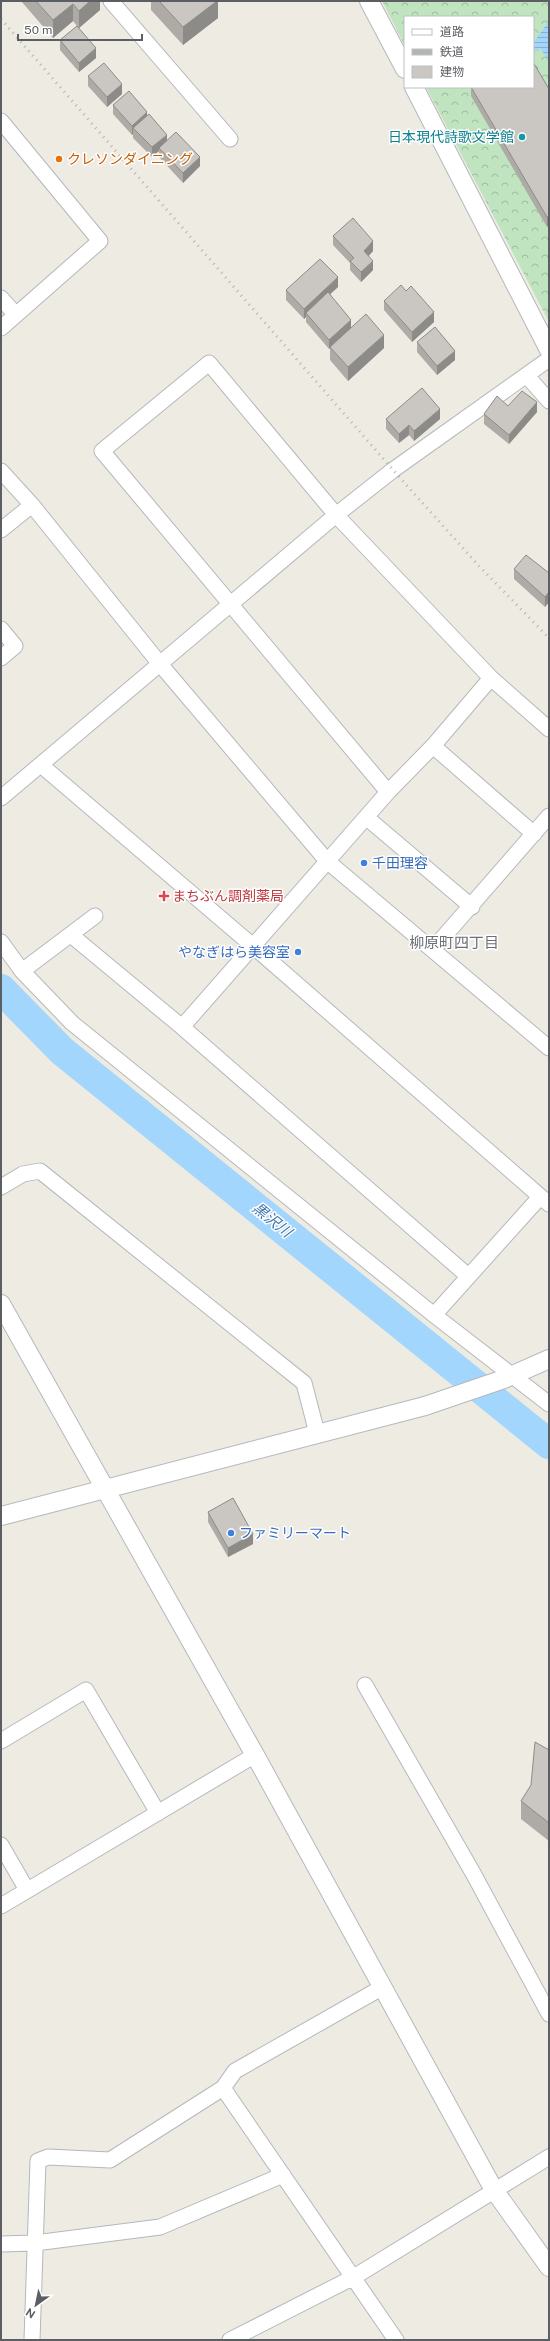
<svg xmlns="http://www.w3.org/2000/svg" width="550" height="2341" viewBox="0 0 550 2341" font-family="'Public Sans','Noto Sans JP',sans-serif">
<style>
.forest{fill:url(#forest-crowns)}
.water{fill:url(#water-rules)}
.lines{fill:none;stroke-linecap:round;stroke-linejoin:round}
.river{stroke:#a3d6fd;stroke-width:30}
.minor-casing{stroke:#b5b8bc;stroke-width:17}
.tertiary-casing{stroke:#b5b8bc;stroke-width:20}
.minor{stroke:#fff;stroke-width:15}
.tertiary{stroke:#fff;stroke-width:18}
.rail{stroke:#b3b4b4;stroke-width:3;stroke-dasharray:1 5;stroke-linecap:butt}
.wall{fill:#aeaba7}
.shaded-wall{fill:#8d8b88}
.building{fill:#cac7c2;stroke:#8d8b88}
.culture-dot{fill:#0f9aa8;stroke:#fff;stroke-width:1.5}
.food-dot{fill:#e8710a;stroke:#fff;stroke-width:1.5}
.shop-dot{fill:#3f7fe0;stroke:#fff;stroke-width:1.5}
.health-dot{fill:#e0444e;stroke:#fff;stroke-width:1.5}
.labels{text-anchor:middle;stroke-width:3;stroke-linejoin:round;paint-order:stroke}
.culture-label{font-size:14px;fill:#0d838f;stroke:#fff;text-anchor:end}
.food-label{font-size:14px;fill:#c56008;stroke:#fff;text-anchor:start}
.shop-label{font-size:14px;fill:#366cbe;stroke:#fff;text-anchor:start}
.health-label{font-size:14px;fill:#be3a42;stroke:#fff;text-anchor:start}
.neighbourhood-label{font-size:15px;fill:#6c7075;stroke:#fff}
.water-label{font-size:15px;font-style:italic;fill:#4177ae;stroke:#fff}
</style>
<defs>
<pattern id="forest-crowns" width="20" height="18" patternUnits="userSpaceOnUse"><rect width="20" height="18" fill="#bfe4bf"/><path d="M2 6a3 3 0 1 1 6 0M12 15a3 3 0 1 1 6 0" fill="none" stroke="#9ebc9f"/></pattern>
<pattern id="water-rules" width="6" height="5" patternUnits="userSpaceOnUse"><rect width="6" height="5" fill="#a3d6fd"/><path d="M0 2.5h6" fill="none" stroke="#88b1d0"/></pattern>
</defs>
<rect width="100%" height="100%" fill="#edebe2"/>
<path class="forest" d="M382,1H549V322L426,87H533V17H405V46Z"/>
<path class="water" d="M549,21V61L540,48L533,53V43Z"/>
<g class="lines">
<path class="river" d="M1,989L62,1051L549,1444"/>
<g class="minor-casing">
<path id="minor" d="M111,1L230,139
M1,121L100,241L1,328
M1,298L16,315
M527,376L549,401
M1,471L32,505L160,664L327,861L549,1048
M1,530L32,505
M1,629L15,646L1,658
M433,746L534,834
M41,765L253,946L549,1204
M388,792L102,451L209,363L336,515L491,678L549,729
M1,798L336,515L393,470L549,359
M367,818L472,907
M71,935L182,1027L468,1276
M1,942L22,971L72,1023L434,1315L549,1404
M433,949L549,816
M22,971L95,916
M182,1027L388,792L433,746L491,678
M1,1187L23,1174L40,1171L304,1383L317,1433
M434,1315L540,1197
M365,1685L473,1873L549,2014
M1,1741L86,1690L158,1813
M1,1845L27,1890
M1,1906L255,1755
M383,1987L235,2071L223,2088L396,2340
M1,2244L35,2243L160,2227L283,2175
M32,2340L38,2161L48,2157L110,2160L223,2088
M230,2340L354,2277L549,2157"/>
</g>
<g class="tertiary-casing">
<path id="tertiary" d="M369,1L405,69
M414,87L549,350
M1,1304L255,1755L494,2190L549,2267
M1,1516L425,1406L504,1379L549,1359"/>
</g>
<use href="#minor" class="minor"/>
<use href="#tertiary" class="tertiary"/>
<path class="rail" d="M1,19L393,470L479,566L549,638"/>
</g>
<path class="wall" d="M21,1H100V10L79,28L96,58L79,72L60,50V40L77,26L73,21L53,38Z
M151,1H218V18L183,45L151,10Z
M88,76L122,94L107,107L88,86Z
M471,87L549,89L547,227L471,96Z
M113,105L147,116L167,140L200,166L183,183L159,157V151L152,157L133,138V134L132,135L113,114Z
M333,236L373,251L369,256L373,270L361,282L350,270V263L333,245Z
M338,287L330,294L351,327L384,348L348,381L330,360V348L329,349L306,322V317L304,319L286,300V290Z
M406,291L434,322L412,342L384,310V301Z
M417,342L455,360L437,375L417,352Z
M508,406L537,412L509,444L484,424V414Z
M386,419H440L414,441L409,435L399,443L386,429Z
M514,569L549,573V602L545,607L514,579Z
M208,1512L253,1544L228,1557L208,1522Z
M549,1750V1841L521,1819V1801L531,1785Z"/>
<path class="shaded-wall" d="M90,1H100V10L79,28V11Z
M217,1H218V18L183,45V27Z
M73,4V21L53,38V20Z
M96,48V58L79,72V63Z
M122,84V94L107,107V97Z
M147,112V122L133,128V134L132,135V126Z
M167,135V144L159,148V151L152,157V147Z
M200,157V166L183,183V173Z
M549,216V225L547,227V217Z
M373,241V251L364,260V251Z
M373,261V270L361,282V272Z
M338,277V287L308,315L306,313V317L304,319V309Z
M434,312V322L412,342V332Z
M351,320V330L330,347V348L329,349V340Z
M384,335V348L348,381V367Z
M455,351V360L437,375V366Z
M537,402V412L509,444V435Z
M440,409V419L414,441V431Z
M409,425V435L399,443V434Z
M549,592V602L545,607V597Z
M253,1534V1544L228,1557V1548Z"/>
<path class="building" d="M36,1H90L79,11L73,4L53,20Z
M159,1H217L183,27Z
M77,26L96,48L79,63L60,40Z
M533,62L549,89V216L547,217L471,87H533Z
M104,63L122,84L107,97L88,76Z
M129,91L147,112L132,126L113,105Z
M149,114L167,135L152,147L133,128Z
M176,132L200,157L183,173L159,148Z
M353,218L373,241L364,251L373,261L361,272L350,261L354,258L333,236Z
M320,259L338,277L304,309L286,290Z
M401,285L406,291L411,286L434,312L412,332L384,301Z
M328,292L351,320L329,340L306,313Z
M366,314L384,335L348,367L330,347Z
M435,327L455,351L437,366L417,342Z
M422,388L440,409L414,431L409,425L399,434L386,419Z
M522,391L537,402L509,435L484,414L497,396L508,406Z
M526,555L549,573V592L545,597L514,569Z
M233,1498L253,1534L228,1548L208,1512Z
M535,1742L549,1750V1823L521,1801L531,1785Z"/>
<circle class="culture-dot" cx="522" cy="137" r="4"/>
<circle class="food-dot" cx="59" cy="159" r="4"/>
<g class="shop-dot">
<circle cx="364" cy="863" r="4"/>
<circle cx="298" cy="952" r="4"/>
<circle cx="231" cy="1533" r="4"/>
</g>
<path class="health-dot" d="M162 890h4v4h4v4h-4v4h-4v-4h-4v-4h4z"/>
<g class="labels">
<g class="culture-label">
<text x="514" y="142">日本現代詩歌文学館</text>
</g>
<g class="food-label">
<text x="67" y="164">クレソンダイニング</text>
</g>
<g class="shop-label">
<text x="372" y="868">千田理容</text>
<text x="290" y="957" text-anchor="end">やなぎはら美容室</text>
<text x="239" y="1538">ファミリーマート</text>
</g>
<g class="health-label">
<text x="172" y="901">まちぶん調剤薬局</text>
</g>
<g class="neighbourhood-label">
<text x="454" y="948">柳原町四丁目</text>
</g>
<g class="water-label">
<text transform="translate(272 1220) rotate(39)" y="5">黒沢川</text>
</g>
</g>
<rect width="550" height="2341" fill="none" stroke="#5b5e63" stroke-width="4"/>
<rect x="404" y="16" width="130" height="72" fill="#ffffff" stroke="#bdbfc1"/>
<rect x="412" y="29" width="20" height="6" fill="#ffffff" stroke="#bdbfc1"/>
<text x="440" y="36" font-size="12" fill="#5b5e63">道路</text>
<rect x="412" y="49" width="20" height="6" fill="#b3b4b4" stroke="#bdbfc1"/>
<text x="440" y="56" font-size="12" fill="#5b5e63">鉄道</text>
<rect x="412" y="66" width="20" height="12" fill="#cac7c2" stroke="#bdbfc1"/>
<text x="440" y="76" font-size="12" fill="#5b5e63">建物</text>
<g transform="translate(36 2305) rotate(213)" stroke="#ffffff" stroke-width="3" paint-order="stroke">
<path d="M0-3L7 15L0 10L-7 15Z" fill="#5b5e63"/>
<text y="-6" font-size="11" font-weight="bold" text-anchor="middle" fill="#5b5e63">N</text>
</g>
<path d="M18 34v6h124v-6" fill="none" stroke="#5b5e63" stroke-width="2"/>
<text x="24" y="34" font-size="12" fill="#5b5e63" stroke="#ffffff" stroke-width="3" paint-order="stroke">50 m</text>
</svg>
